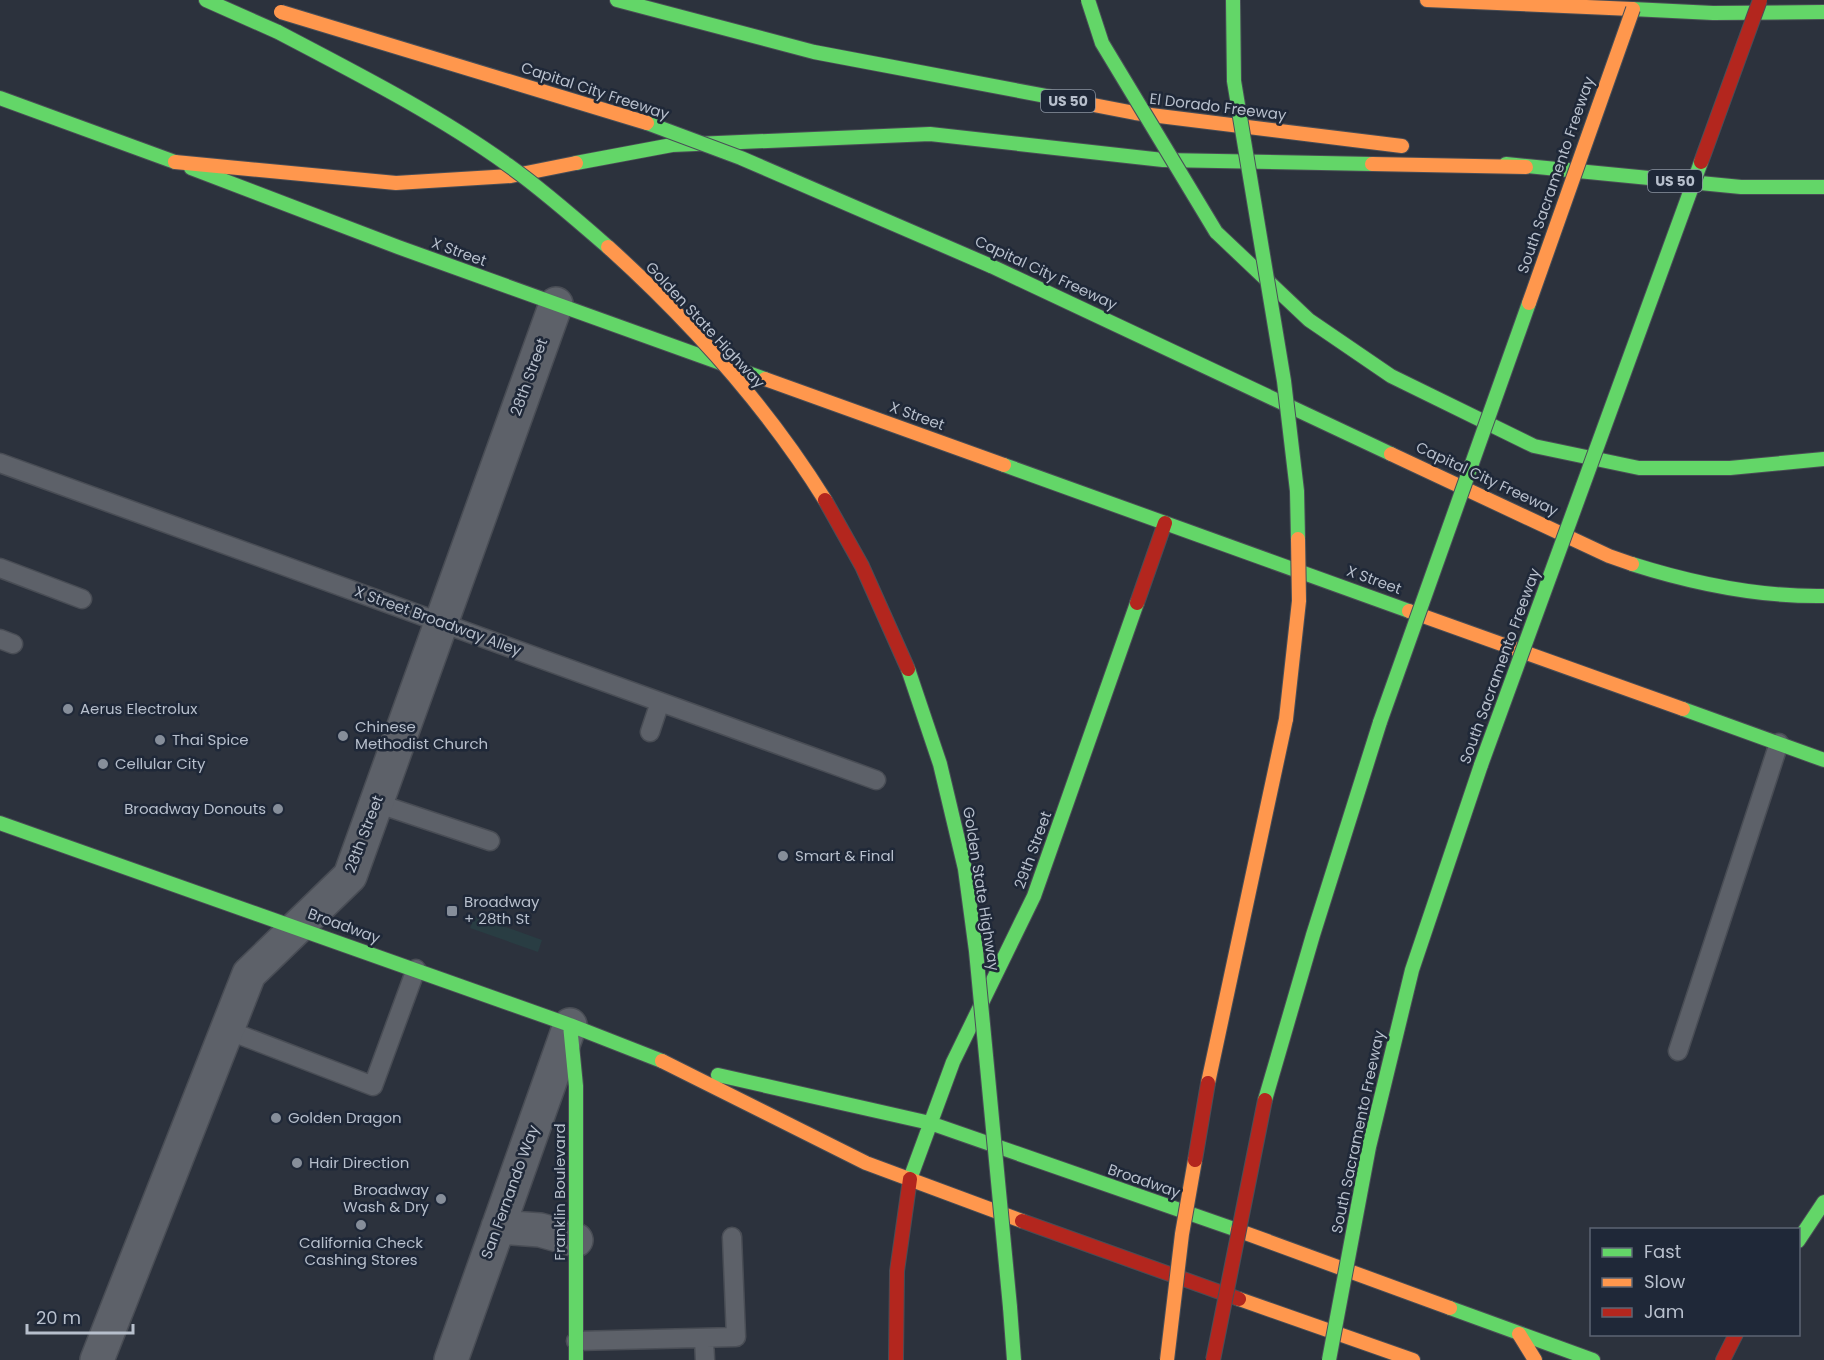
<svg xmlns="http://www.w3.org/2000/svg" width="1824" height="1360" viewBox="0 0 1824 1360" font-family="Poppins,sans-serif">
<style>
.green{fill:#293d43}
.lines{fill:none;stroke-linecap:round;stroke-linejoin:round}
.lane-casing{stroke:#494d55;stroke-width:21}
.street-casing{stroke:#494d55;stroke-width:36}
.fast-casing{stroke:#494d55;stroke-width:16}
.slow-casing{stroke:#494d55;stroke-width:16}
.jam-casing{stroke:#494d55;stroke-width:16}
.lane{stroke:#5d6169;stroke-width:18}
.street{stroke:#5d6169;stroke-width:33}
.fast{stroke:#63d668;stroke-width:14}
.slow{stroke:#ff974d;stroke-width:14}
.jam{stroke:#b3261e;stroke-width:14}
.fast-bridge-casing{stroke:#494f58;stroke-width:16;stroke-linecap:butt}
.slow-bridge-casing{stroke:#494f58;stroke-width:16;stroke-linecap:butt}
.jam-bridge-casing{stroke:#494f58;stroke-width:16;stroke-linecap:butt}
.fast-bridge{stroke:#63d668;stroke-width:14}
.slow-bridge{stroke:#ff974d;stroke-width:14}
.jam-bridge{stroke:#b3261e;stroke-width:14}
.poi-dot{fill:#868e9a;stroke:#1f2838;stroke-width:2}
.labels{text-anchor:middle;stroke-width:5;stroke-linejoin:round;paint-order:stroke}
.shield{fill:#1f2838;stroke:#8992a0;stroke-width:1.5}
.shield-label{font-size:14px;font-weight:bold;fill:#b7bfcc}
.street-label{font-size:15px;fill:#b7bfcc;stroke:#1f2838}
.poi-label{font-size:15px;fill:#b7bfcc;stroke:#1f2838;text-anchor:start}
</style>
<rect width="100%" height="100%" fill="#2c323d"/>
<path class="green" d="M475,916L542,940L538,952L470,928Z"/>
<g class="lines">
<g class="lane-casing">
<path id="lane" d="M0,463L876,780
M0,568L82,599
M0,639L13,644
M650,732L660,702
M376,803L490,841
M227,1030L373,1086L416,969
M1678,1051L1779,743
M704,1339L705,1360
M576,1341L736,1337L732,1237"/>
</g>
<g class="street-casing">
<path id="street" d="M498,1227L540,1230L576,1240
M97,1360L249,974L350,876L556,304
M451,1360L570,1025"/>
</g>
<g class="fast-casing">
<path id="fast" d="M206,0L278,32
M617,0L814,52L1078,102
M1632,9L1713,13L1824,12
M0,98L175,162
M576,163L672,145L930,134L1163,160L1372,164
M1506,164L1741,187H1824
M191,168L398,247L765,379
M1216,232L1309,320L1391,376L1534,446L1639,468H1730L1824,459
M991,266L1391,454
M1004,465L1409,611
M1632,564C1695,584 1758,597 1824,596
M1683,709L1824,760
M0,823L570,1025L662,1061
M570,1025L576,1086V1360
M718,1075L930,1123L1237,1230
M1265,1100L1313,935L1380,722
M1369,1147L1412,970L1481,765
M910,1179L953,1062L1034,896L1137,603
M1798,1241L1824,1202
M1010,1307L1014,1360
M1450,1308L1593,1360"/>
</g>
<g class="slow-casing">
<path id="slow" d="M1427,0L1632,9
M1078,102L1135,113L1402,146
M175,162L396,183L511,176L576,163
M1372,164L1526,167
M765,379L1004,465
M1391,454L1609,556L1632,564
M1409,611L1683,709
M662,1061L866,1163L1022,1221
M1208,1083L1286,719
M1237,1230L1450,1308
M1239,1299L1413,1360
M1519,1334L1535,1360"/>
</g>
<g class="jam-casing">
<path id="jam" d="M1137,603L1165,523
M1022,1221L1239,1299
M896,1360L897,1271L910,1179
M1723,1360L1736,1334"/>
</g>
<use href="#lane" class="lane"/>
<use href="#street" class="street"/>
<use href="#fast" class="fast"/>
<use href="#slow" class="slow"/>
<use href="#jam" class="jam"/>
<g class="fast-bridge-casing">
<path id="fast-bridge" d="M1088,0L1102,43L1216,232
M1233,0L1234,81L1284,381L1297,491L1298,539
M278,32C356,73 437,114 508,165C543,190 576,219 608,247
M647,123L741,158L991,266
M908,669L940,764L965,869L976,951L1010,1307
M1380,722L1529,303
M1481,765L1701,162
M1329,1360L1369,1147"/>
</g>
<g class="slow-bridge-casing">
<path id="slow-bridge" d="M281,12L647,123
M608,247C691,322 766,405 825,500
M1529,303L1633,9
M1286,719L1299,601L1298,539
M1167,1360L1182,1234L1195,1160"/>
</g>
<g class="jam-bridge-casing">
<path id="jam-bridge" d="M1701,162L1760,0
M825,500L862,566L908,669
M1195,1160L1208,1083
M1213,1360L1265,1100"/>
</g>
<use href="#fast-bridge" class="fast-bridge"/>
<use href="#slow-bridge" class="slow-bridge"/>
<use href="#jam-bridge" class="jam-bridge"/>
</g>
<g class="poi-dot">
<circle cx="68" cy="709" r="6"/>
<circle cx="343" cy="736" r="6"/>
<circle cx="160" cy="740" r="6"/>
<circle cx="103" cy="764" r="6"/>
<circle cx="278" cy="809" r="6"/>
<circle cx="783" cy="856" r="6"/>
<rect x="446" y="905" width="12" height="12" rx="3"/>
<circle cx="276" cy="1118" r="6"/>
<circle cx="297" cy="1163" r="6"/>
<circle cx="441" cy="1199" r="6"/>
<circle cx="361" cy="1225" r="6"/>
</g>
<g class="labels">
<g class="shield">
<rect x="1041" y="90" width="54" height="22" rx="4.5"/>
<rect x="1648" y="170" width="54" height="22" rx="4.5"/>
</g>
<g class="shield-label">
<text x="1068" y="106">US 50</text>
<text x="1675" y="186">US 50</text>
</g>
<g class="street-label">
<text transform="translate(595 91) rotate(18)" y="5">Capital City Freeway</text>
<text transform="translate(1218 107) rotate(7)" y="5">El Dorado Freeway</text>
<text transform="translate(1556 175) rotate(-71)" y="5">South Sacramento Freeway</text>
<text transform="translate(459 252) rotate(20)" y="5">X Street</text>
<text transform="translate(1046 273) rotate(25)" y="5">Capital City Freeway</text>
<text transform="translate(705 325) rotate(47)" y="5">Golden State Highway</text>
<text transform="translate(529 377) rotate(-70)" y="5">28th Street</text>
<text transform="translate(917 416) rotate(20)" y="5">X Street</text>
<text transform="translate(1487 479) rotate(25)" y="5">Capital City Freeway</text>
<text transform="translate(1374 580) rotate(20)" y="5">X Street</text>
<text transform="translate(438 621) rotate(20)" y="5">X Street Broadway Alley</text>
<text transform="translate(1500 666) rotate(-70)" y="5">South Sacramento Freeway</text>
<text transform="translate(364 834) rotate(-69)" y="5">28th Street</text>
<text transform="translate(1033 850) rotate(-70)" y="5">29th Street</text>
<text transform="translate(981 889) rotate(81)" y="5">Golden State Highway</text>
<text transform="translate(344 926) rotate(20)" y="5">Broadway</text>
<text transform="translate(1358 1132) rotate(-78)" y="5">South Sacramento Freeway</text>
<text transform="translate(1144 1181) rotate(19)" y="5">Broadway</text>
<text transform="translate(510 1192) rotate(-70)" y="5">San Fernando Way</text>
<text transform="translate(560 1192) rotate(-90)" y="5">Franklin Boulevard</text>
</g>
<g class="poi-label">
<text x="80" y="714">Aerus Electrolux</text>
<text x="355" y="732">Chinese<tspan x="355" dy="17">Methodist Church</tspan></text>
<text x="172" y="745">Thai Spice</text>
<text x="115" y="769">Cellular City</text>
<text x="266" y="814" text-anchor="end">Broadway Donouts</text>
<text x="795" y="861">Smart &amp; Final</text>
<text x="464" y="907">Broadway<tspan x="464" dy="17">+ 28th St</tspan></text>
<text x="288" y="1123">Golden Dragon</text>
<text x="309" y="1168">Hair Direction</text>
<text x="429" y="1195" text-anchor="end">Broadway<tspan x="429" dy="17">Wash &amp; Dry</tspan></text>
<text x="361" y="1248" text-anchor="middle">California Check<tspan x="361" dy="17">Cashing Stores</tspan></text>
</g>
</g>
<rect x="1590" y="1228" width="210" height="108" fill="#1f2838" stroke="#5c6473" stroke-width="1.5"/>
<rect x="1602" y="1248" width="30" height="9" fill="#63d668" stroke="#5c6473" stroke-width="1.5"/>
<text x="1644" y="1258" font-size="18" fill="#b7bfcc">Fast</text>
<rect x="1602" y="1278" width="30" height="9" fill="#ff974d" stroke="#5c6473" stroke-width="1.5"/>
<text x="1644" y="1288" font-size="18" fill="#b7bfcc">Slow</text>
<rect x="1602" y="1308" width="30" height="9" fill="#b3261e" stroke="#5c6473" stroke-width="1.5"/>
<text x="1644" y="1318" font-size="18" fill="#b7bfcc">Jam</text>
<path d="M27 1324v9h106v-9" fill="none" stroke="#b7bfcc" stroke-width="3"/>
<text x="36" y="1324" font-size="18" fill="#b7bfcc" stroke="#1f2838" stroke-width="4.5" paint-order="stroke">20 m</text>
</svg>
